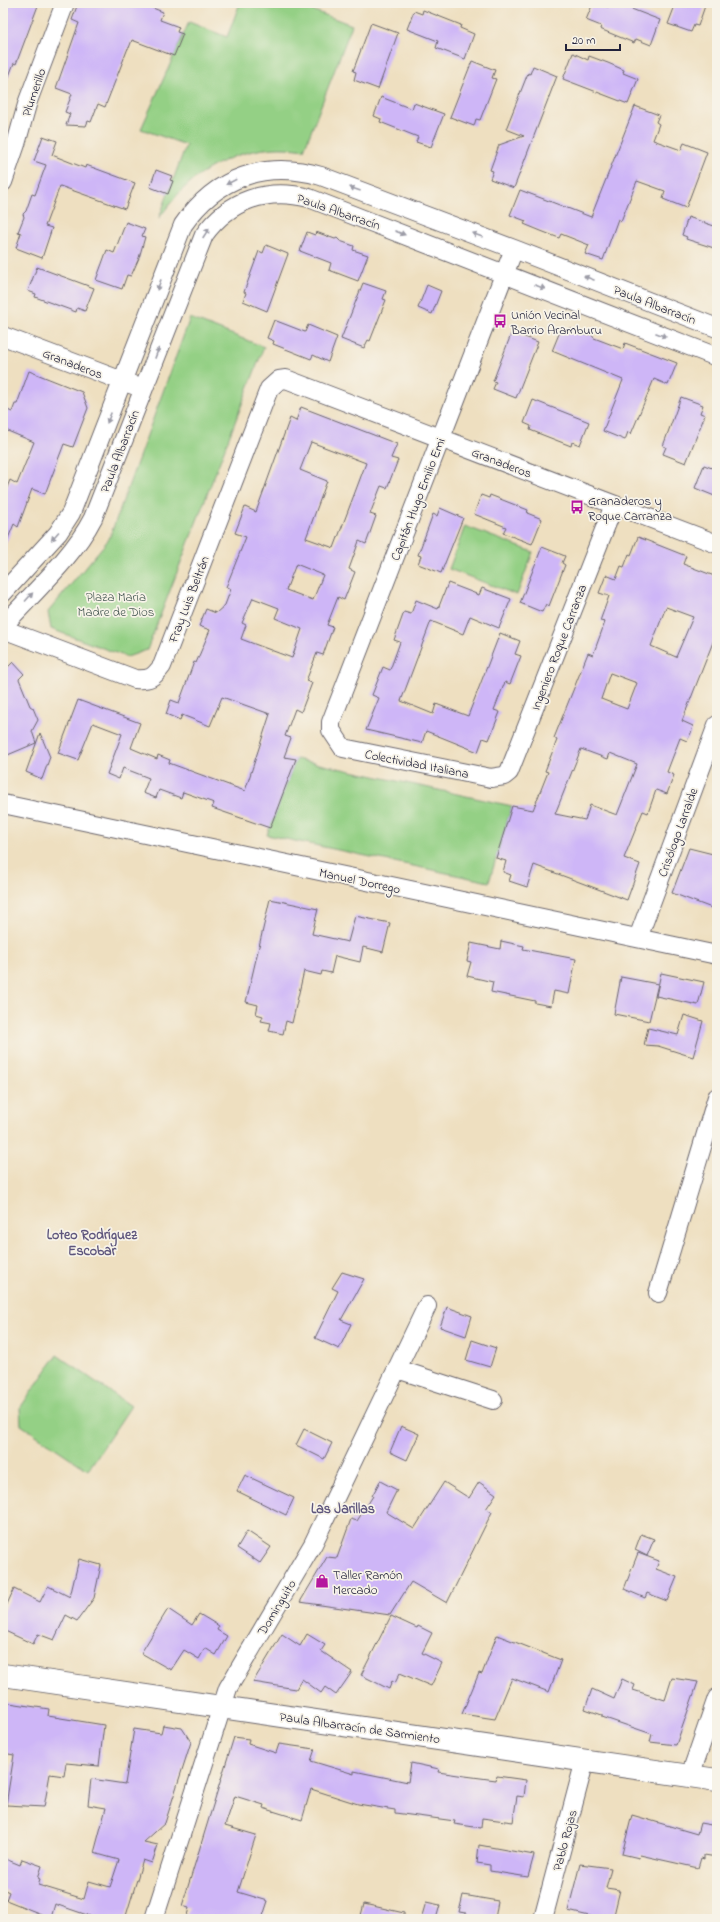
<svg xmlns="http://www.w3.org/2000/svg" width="720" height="1922" viewBox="0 0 720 1922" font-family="'Indie Flower',sans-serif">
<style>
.green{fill:#94d085;stroke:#5b7960}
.building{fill:#ceb6f7;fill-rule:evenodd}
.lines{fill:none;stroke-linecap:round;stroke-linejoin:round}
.minor-casing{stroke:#69646a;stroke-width:20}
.secondary-casing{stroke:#69646a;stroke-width:24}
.minor{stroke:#fff;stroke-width:18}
.secondary{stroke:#fff;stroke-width:22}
.oneway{fill:#9c9ca7}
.labels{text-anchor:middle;stroke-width:3.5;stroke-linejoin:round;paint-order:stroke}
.street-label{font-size:13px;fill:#22223b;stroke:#f7f3e8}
.poi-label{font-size:13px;fill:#22223b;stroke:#f7f3e8;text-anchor:start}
.park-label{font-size:13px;fill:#445651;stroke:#f7f3e8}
.neighbourhood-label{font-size:14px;font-weight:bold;fill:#5e567d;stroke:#f7f3e8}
</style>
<rect width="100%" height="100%" fill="#f7f3e8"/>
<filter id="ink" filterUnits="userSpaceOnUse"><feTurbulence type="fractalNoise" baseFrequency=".025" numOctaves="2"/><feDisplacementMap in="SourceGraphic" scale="8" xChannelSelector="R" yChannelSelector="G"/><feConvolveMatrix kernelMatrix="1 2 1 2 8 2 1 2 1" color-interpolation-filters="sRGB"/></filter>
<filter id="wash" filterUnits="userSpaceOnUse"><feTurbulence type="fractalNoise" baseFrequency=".012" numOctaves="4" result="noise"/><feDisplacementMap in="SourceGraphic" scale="16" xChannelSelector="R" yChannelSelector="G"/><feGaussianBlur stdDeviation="0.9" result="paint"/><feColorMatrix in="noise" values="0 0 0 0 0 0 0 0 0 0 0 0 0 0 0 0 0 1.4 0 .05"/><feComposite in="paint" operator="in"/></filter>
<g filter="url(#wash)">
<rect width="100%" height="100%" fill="#eedfc0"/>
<path class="green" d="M240,3H293L352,25L304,150C260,142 215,158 183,189C174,198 167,208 159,218L186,145L141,129L189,22L227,37Z
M190,318L264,347L147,650L127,657L51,629L48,612L109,539Z
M465,526L533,552L517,595L449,569Z
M296,759L512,806L489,882L267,835Z
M57,1355L131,1406L88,1470L21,1425L20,1408Z"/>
<g id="blocks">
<path class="building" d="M6,3H39L16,64L14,63L4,89L3,10Z
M78,3H140L163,12L160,20L179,27L177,32L183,34L174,56L132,40L129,48H128L105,107L98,104L91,122L88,121L86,126L66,125L70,114L65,112L72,94L56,88L79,23L72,20Z
M593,3L608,7L610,3H616L660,20L651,45L636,39L634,43L600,29L601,26L586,20Z
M676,3H706L698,26L694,25L691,32L668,24Z
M423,10L461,25L460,28L474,34L465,59L436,48L438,41L407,29L414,11L422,14Z
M371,23L398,33L378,89L354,80L356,72L353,71Z
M573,53L588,60L589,56L608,63L624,70L623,73L638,79L628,104L563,79Z
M472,61L495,70L492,78L496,79L480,120L476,119L474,126L450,117Z
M533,66L557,76L514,188L490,179L493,171L490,170L499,145L524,136L506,129L528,73L530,74Z
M381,97L412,109L414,103L444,114L431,147L416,142L418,137L380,122L381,119L374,116Z
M635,106L659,115L656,122L659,124L653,140L681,150L684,143L707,152L686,208L663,199L665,191L637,181L621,221L618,219L603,260L585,254L589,245L561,234L559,238L541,231L524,224L526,221L510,215L520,190L591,217Z
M43,136L57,141L52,155L85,168L86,165L135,183L125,209L60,186L45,226L52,228L42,258L16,248L21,233L18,232L24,217L23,214L26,211L32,194L35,195L46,165L34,161Z
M156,170L172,176L170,180L173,181L168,194L150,187Z
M688,217L717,227V249L686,239L687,237L682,235Z
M126,222L145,229L142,236L145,237L139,258L131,276L127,275L122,289L96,280L107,250L114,253Z
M307,232L315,235L316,232L335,239L337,238L340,241L354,246L353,250L368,255L358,281L329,270L331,263L300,251Z
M266,245L288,254L267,311L243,301L246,293L244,292L259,251L263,253Z
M37,267L94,288L85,311L77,308L76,312L35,297L36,294L28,291Z
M363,283L386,291L383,299L386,300L370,341L368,340L364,348L341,339Z
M427,285L441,291L432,314L418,308Z
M274,320L305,332L308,325L337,337L328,362L313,355L311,359L273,344L274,341L267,338Z
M569,328L586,335L591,334L594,338L623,349L625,343L677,363L668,385L654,379L631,434L628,432L625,440L603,431L623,380L552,351L561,329L568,332Z
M512,332L538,342L516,398L493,389L496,382L493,381Z
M29,371L82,392L88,408L73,447L64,444L45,494L32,489L18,527L14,524L4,548L3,497L10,480L17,484L34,442L3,429V408L12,412L15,404H17Z
M681,397L703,405L700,413L705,415L686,463L663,454L666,447L663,446Z
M533,400L589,422L580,445L572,442L571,446L530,430L531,426L524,423Z
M301,407L397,444L391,458L398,460L387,488L381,486L370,514L376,516L366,544L359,541L349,569L355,572L344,600L338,597L327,625L333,627L323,655L317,653L306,681L312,683L301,712L295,709L285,736L291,738L284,757L296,759L270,828L212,808L214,803L183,792L181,798L159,790L156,798L143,793L149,778L123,768L119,779L107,774L122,734L93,723L78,760L58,753L78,700L140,723L131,748L157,759L158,755L170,760L169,763L245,791L270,714L222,697L210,726L182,715L180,720L166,714L171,700L179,703L194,662L196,663L210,630L199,626L206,609L216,613L225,605L231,589L226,587L246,537L235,533L245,507L256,512L290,418L296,421ZM311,442L366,463L334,548L306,538L327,481L300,470ZM296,564L323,575L313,600L286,590ZM253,598L279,608L275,618L302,629L292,658L241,639L246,625L242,623Z
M704,465L717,470V497L695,488Z
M481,495L489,498L490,495L528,510L527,513L542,519L532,544L503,533L506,527L474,514Z
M440,508L463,518L441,573L418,564L421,556L418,555L433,514L437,516Z
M638,537L686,556L683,564L717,577V632L682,721L693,726L691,733L687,741L680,738L667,772L674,775L667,794L656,790L648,813L643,811L624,858L640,864L627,900L534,865L527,887L509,881L511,875L503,872L506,861L496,858L512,806L533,810L548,772L545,771L557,740L554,738L588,653L593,655L605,622L600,621L609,596L599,593L606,575L616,579L621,566L624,567L629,554L631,555ZM666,607L693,617L676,657L651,646ZM610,673L637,683L627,709L601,699ZM581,749L608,759L610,753L637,764L617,815L590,805L585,820L555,814Z
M542,547L565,556L562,563L565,565L549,606L546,604L542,612L520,603Z
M448,583L479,595L482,588L511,599L499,628L470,616L463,634L431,621L401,701L433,714L436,704L468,716L500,633L520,641L515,654L521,656L510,684L505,682L494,710L500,712L489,740L483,738L478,752L426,731L422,743L366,730L379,698L372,695L383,667L390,670L400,642L394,640L404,612L411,614L416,600L438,609Z
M13,662L24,674L19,679L30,706L33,708L38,720L32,731L36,743L3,757V672Z
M40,733L50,757L42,779L26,772Z
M689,848L717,855V910L672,893Z
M270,899L318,909L312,934L348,942L355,916L390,923L383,952L363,947L360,962L335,956L331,973L322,971L321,975L304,971L292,1023L286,1021L283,1034L269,1031L271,1023L261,1021L263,1016L256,1014L258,1005L246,1002Z
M501,941L524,946L523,949L576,959L569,994L554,991L551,1006L535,1003V1001L491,992L493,982L467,976L471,962L467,961L471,943L500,949Z
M661,973L704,982L698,1005L656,996Z
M621,977L658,984L649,1021L614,1014Z
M684,1015L703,1021L693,1057L658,1046L644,1045L648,1028L678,1035Z
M342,1272L364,1279L341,1320L351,1324L339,1349L315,1338L338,1291L332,1288Z
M447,1307L472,1316L466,1336L440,1327Z
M472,1340L496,1348L490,1367L466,1360Z
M401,1426L419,1434L407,1460L390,1452Z
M304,1429L332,1443L324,1459L296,1445Z
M245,1475L294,1498L286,1515L237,1491Z
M380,1481L397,1490L386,1512L414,1529L444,1482L469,1498L479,1482L496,1494L486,1509L492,1512L447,1603L411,1582L390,1615L300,1602L327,1557L337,1558L351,1519L357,1521L373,1496H372Z
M247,1531L271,1547L260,1563L237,1548Z
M641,1534L654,1539L647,1556L635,1550Z
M638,1553L659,1561L656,1569L677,1577L667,1601L647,1593L645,1598L624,1589Z
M79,1559L101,1565L94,1598L77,1621L66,1615L54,1640L38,1634L33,1644L3,1630V1613L14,1589L40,1602L48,1586L70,1597Z
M168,1609L192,1625L199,1614L219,1626L217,1630L227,1636L216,1655L205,1648L199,1659L184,1650L171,1670L141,1653Z
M391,1616L417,1628L418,1626L432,1633L422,1653L442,1663L431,1686L400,1673L395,1683L392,1681L389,1689L361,1675Z
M282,1634L300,1646L307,1634L325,1645L321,1651L352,1672L336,1695L325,1687L321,1693L302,1679L296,1689L253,1682Z
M497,1635L561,1660L549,1692L512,1678L495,1719L462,1714L479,1673L482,1674Z
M672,1678L698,1682L676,1745L650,1742L652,1734L602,1717V1715L585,1709L592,1689L614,1699L622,1679L635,1685L633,1690L665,1700Z
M3,1702L49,1709L48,1716L104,1725L99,1766L66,1763L64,1776L50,1774L44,1807L6,1805L14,1755L3,1753Z
M163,1725L182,1728L191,1742L165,1823L144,1842L158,1845L152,1863L143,1860L125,1919H89L90,1916L55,1904L51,1918L6,1900L9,1892L3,1889V1858L20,1865L22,1859L42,1866L38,1878L40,1879L38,1885L84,1899L89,1881L110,1887L119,1860L94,1853L106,1808L88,1805L91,1779L125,1784L134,1729L161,1733Z
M234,1737L249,1739L248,1744L276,1753L279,1744L315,1749L311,1761L354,1774V1771L408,1782L411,1763L439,1769L438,1772L465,1776L496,1780L497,1776L526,1780L524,1797L517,1796L513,1822L482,1818L481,1828L454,1824L455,1821L395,1813V1810L358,1804L311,1789L302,1820L263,1808L264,1805L235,1796L225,1826L256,1835L238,1892L268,1901L262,1919H186L189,1908L182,1906Z
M632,1815L697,1834L700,1823L717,1826V1857L704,1855V1859L701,1858L698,1868L640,1855L639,1858L622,1854Z
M479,1845L534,1855L528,1877L490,1871V1865L477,1863Z
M580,1864L611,1868L606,1888L620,1890L613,1919H602L568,1911Z
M463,1895L498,1901L495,1919H467V1913L459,1912Z
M426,1902L440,1905L436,1919H421Z
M364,1904L404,1913V1919H360Z"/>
</g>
</g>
<g filter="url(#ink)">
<use href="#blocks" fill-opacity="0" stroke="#69646a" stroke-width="1"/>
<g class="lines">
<g class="minor-casing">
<path id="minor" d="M3,182L16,144L28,101L65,3
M514,249L331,722V730L343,748L491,778L504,776L509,772L614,505
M3,336L133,385
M3,593L58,533L71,513L183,225C216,177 265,160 321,176L514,249L717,328
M3,626C33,593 73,557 93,518L204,235C229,200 267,187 309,198L717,357
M3,629L135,679C150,680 153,678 162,666L269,389L279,380L286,379L717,544
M3,804L717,955
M638,938L717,725
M658,1293L717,1097
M397,1369L493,1400
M690,1776L717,1698
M154,1919L228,1688L313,1544L427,1306
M543,1919L585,1760"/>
</g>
<g class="secondary-casing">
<path id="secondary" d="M3,1675L717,1780"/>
</g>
<use href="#minor" class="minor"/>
<use href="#secondary" class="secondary"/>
</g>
<defs><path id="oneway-solid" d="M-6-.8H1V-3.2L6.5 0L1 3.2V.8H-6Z"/></defs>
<g class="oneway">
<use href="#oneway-solid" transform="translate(231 182) rotate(153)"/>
<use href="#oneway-solid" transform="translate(355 189) rotate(-160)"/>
<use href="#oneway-solid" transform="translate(206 233) rotate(-57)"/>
<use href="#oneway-solid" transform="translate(400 233) rotate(21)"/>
<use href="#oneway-solid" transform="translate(477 235) rotate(-160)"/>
<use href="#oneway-solid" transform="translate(589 278) rotate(-159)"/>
<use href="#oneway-solid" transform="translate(159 285) rotate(110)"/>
<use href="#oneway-solid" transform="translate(540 287) rotate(21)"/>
<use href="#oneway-solid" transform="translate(661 335) rotate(21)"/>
<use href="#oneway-solid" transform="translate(157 353) rotate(-69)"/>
<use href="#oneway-solid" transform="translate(109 418) rotate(112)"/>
<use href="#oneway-solid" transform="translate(55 536) rotate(131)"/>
<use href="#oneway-solid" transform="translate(29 597) rotate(-48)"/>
</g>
</g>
<defs>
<g id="bus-bare" transform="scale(1.08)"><path d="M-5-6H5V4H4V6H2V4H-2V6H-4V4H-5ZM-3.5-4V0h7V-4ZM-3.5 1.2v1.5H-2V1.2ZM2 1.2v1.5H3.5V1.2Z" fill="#b5179e" stroke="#f7f3e8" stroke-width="2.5" paint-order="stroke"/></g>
<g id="shop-bare" transform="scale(1.08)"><path d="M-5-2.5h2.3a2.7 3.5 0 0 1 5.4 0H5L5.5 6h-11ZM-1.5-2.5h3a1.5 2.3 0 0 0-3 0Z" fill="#b5179e" stroke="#f7f3e8" stroke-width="2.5" paint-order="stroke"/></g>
</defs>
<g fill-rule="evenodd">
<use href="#bus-bare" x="500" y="321"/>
<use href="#bus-bare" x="577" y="507"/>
<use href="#shop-bare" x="322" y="1581"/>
</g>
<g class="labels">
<g class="street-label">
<text transform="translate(33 92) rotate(-71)" y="5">Plumerillo</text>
<text transform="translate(339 211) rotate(19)" y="5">Paula Albarracín</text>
<text transform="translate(655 304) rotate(21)" y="5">Paula Albarracín</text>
<text transform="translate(73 363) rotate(21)" y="5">Granaderos</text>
<text transform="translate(119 451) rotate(-69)" y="5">Paula Albarracín</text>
<text transform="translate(502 462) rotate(21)" y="5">Granaderos</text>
<text transform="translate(417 499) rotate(-69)" y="5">Capitán Hugo Emilio Emi</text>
<text transform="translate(188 599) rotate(-69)" y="5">Fray Luis Beltrán</text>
<text transform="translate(558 647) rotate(-69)" y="5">Ingeniero Roque Carranza</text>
<text transform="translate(417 763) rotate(11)" y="5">Colectividad Italiana</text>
<text transform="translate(677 832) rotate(-70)" y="5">Crisólogo Larralde</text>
<text transform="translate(360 880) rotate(12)" y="5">Manuel Dorrego</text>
<text transform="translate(276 1607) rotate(-59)" y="5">Dominguito</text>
<text transform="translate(360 1727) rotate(8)" y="5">Paula Albarracín de Sarmiento</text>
<text transform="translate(564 1840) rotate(-75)" y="5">Pablo Rojas</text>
</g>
<g class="poi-label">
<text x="511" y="319">Unión Vecinal<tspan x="511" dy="15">Barrio Aramburu</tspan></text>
<text x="588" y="505">Granaderos y<tspan x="588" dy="15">Roque Carranza</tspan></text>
<text x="333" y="1579">Taller Ramón<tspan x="333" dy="15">Mercado</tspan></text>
</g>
<g class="park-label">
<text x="116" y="601">Plaza María<tspan x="116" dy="15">Madre de Dios</tspan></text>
</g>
<g class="neighbourhood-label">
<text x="92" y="1239">Loteo Rodríguez<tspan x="92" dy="16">Escobar</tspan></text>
<text x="343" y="1513">Las Jarillas</text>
</g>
</g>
<rect width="720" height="1922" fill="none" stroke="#f7f3e8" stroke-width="16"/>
<path d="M566 44v6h54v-6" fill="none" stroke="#22223b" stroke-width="2"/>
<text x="572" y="44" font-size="12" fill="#22223b" stroke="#f7f3e8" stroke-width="3" paint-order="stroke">20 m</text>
</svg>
